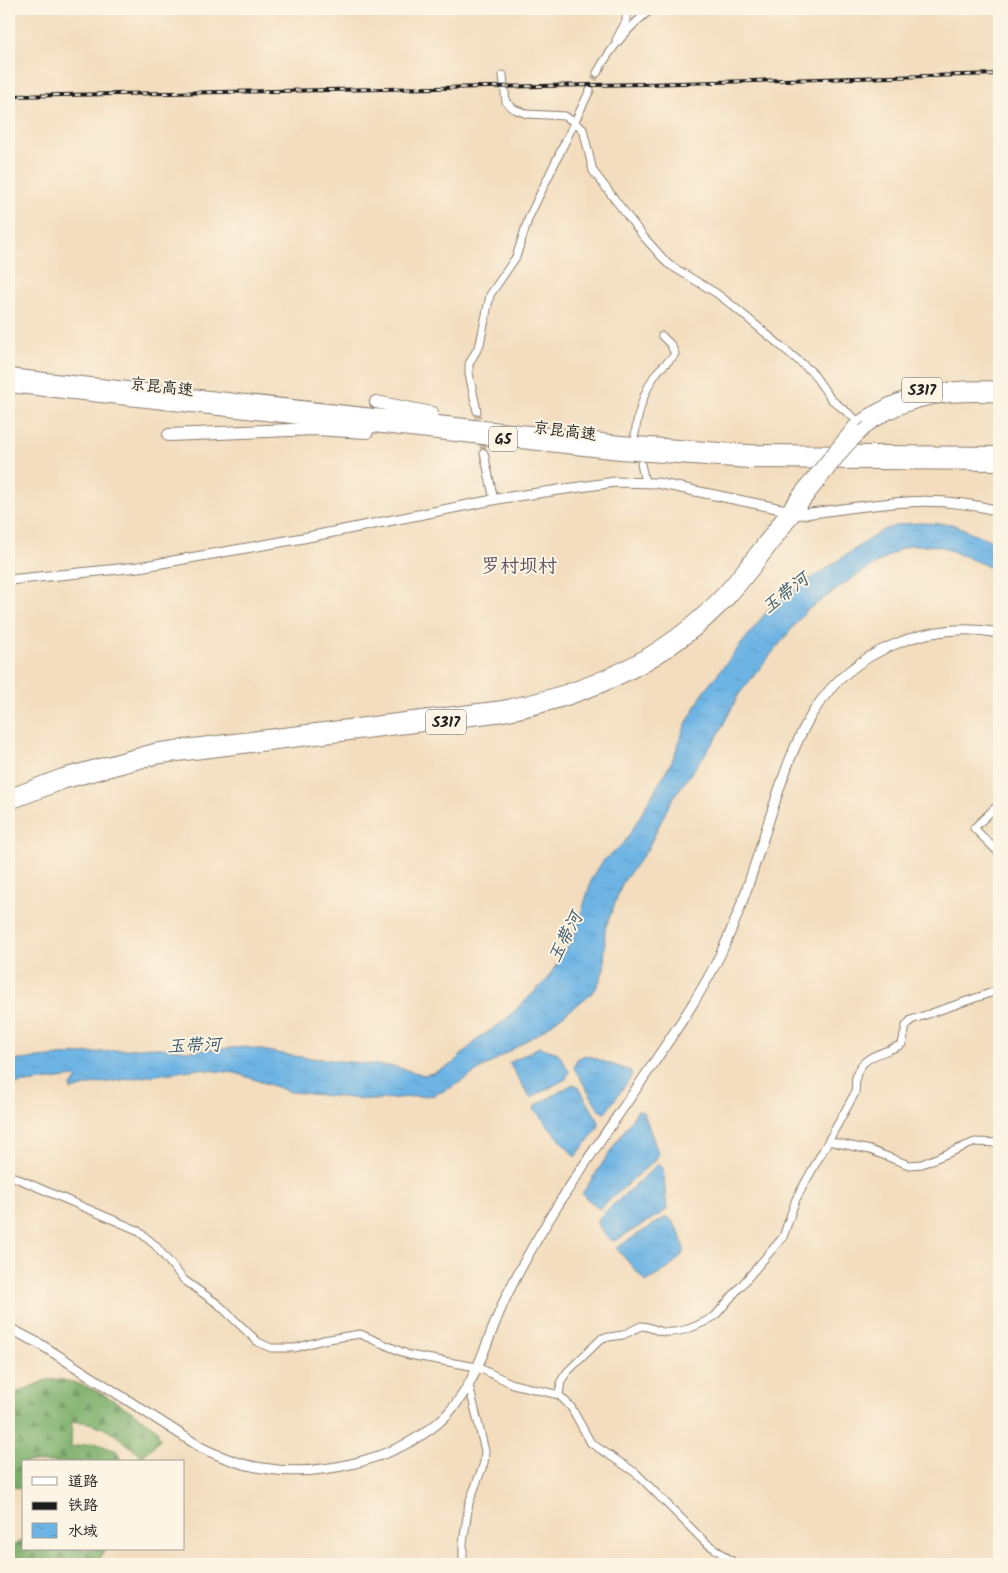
<svg xmlns="http://www.w3.org/2000/svg" width="1008" height="1573" viewBox="0 0 1008 1573" font-family="Kalam,'LXGW WenKai TC',sans-serif">
<style>
.forest{fill:url(#forest-firs);stroke:#4b6542}
.water{fill:url(#water-ripples);stroke:#446880}
.lines{fill:none;stroke-linecap:round;stroke-linejoin:round}
.minor-tunnel{stroke:#c8b69e;stroke-width:7;stroke-dasharray:7 3.5;stroke-linecap:butt}
.minor-casing{stroke:#887c6d;stroke-width:9}
.tertiary-casing{stroke:#887c6d;stroke-width:11}
.primary-casing{stroke:#887c6d;stroke-width:13}
.motorway-casing{stroke:#887c6d;stroke-width:14}
.minor{stroke:#fff;stroke-width:7}
.tertiary{stroke:#fff;stroke-width:9}
.primary{stroke:#fff;stroke-width:11}
.motorway{stroke:#fff;stroke-width:12}
.rail-casing{stroke:#1c1c1c;stroke-width:4}
.rail{stroke:#fcf5e5;stroke-width:2;stroke-dasharray:5.5;stroke-linecap:butt}
.primary-bridge-casing{stroke:#887c6d;stroke-width:13;stroke-linecap:butt}
.primary-bridge{stroke:#fff;stroke-width:11}
.labels{text-anchor:middle;stroke-width:4;stroke-linejoin:round;paint-order:stroke}
.shield{fill:#fcf5e5;stroke:#5f5d58;stroke-width:1}
.shield-label{font-size:15px;font-weight:bold;fill:#1c1c1c}
.street-label{font-size:16px;fill:#1c1c1c;stroke:#fcf5e5}
.water-label{font-size:18px;font-style:italic;fill:#3c596c;stroke:#fcf5e5}
.quarter-label{font-size:19px;fill:#5d4f5f;stroke:#fcf5e5}
</style>
<defs>
<pattern id="forest-firs" width="22" height="20" patternUnits="userSpaceOnUse" patternTransform="scale(1.25)"><rect width="22" height="20" fill="#7aae69"/><path d="M5 1l3.5 6h-7zM16 11l3.5 6h-7z" fill="#638d56"/></pattern>
<pattern id="water-ripples" width="26" height="14" patternUnits="userSpaceOnUse" patternTransform="scale(1.25)"><rect width="26" height="14" fill="#6db4e4"/><path d="M2 4q2-2 4 0t4 0M15 11q2-2 4 0t4 0" fill="none" stroke="#5e9ac3"/></pattern>
</defs>
<rect width="100%" height="100%" fill="#fcf5e5"/>
<filter id="ink" filterUnits="userSpaceOnUse"><feTurbulence type="fractalNoise" baseFrequency=".02" numOctaves="2"/><feDisplacementMap in="SourceGraphic" scale="10" xChannelSelector="R" yChannelSelector="G"/><feConvolveMatrix kernelMatrix="1 2 1 2 8 2 1 2 1" color-interpolation-filters="sRGB"/></filter>
<filter id="wash" filterUnits="userSpaceOnUse"><feTurbulence type="fractalNoise" baseFrequency=".0096" numOctaves="4" result="noise"/><feDisplacementMap in="SourceGraphic" scale="20" xChannelSelector="R" yChannelSelector="G"/><feGaussianBlur stdDeviation="1.12" result="paint"/><feColorMatrix in="noise" values="0 0 0 0 0 0 0 0 0 0 0 0 0 0 0 0 0 1.4 0 .05"/><feComposite in="paint" operator="in"/></filter>
<g filter="url(#wash)">
<rect width="100%" height="100%" fill="#f3ddbe"/>
<path class="forest" d="M57,1379C95,1384 126,1408 157,1429L160,1440L142,1457C121,1439 101,1420 72,1422L71,1447L95,1443L117,1451L122,1462H24V1489L9,1486V1393L14,1394L46,1380Z
M24,1538V1549H105L98,1564H9V1549Z"/>
<path class="water" d="M922,523L952,524L999,544V571L940,546L911,545L902,548L854,577L806,611L739,694L717,737L671,801L647,850L623,882L605,929L604,969L597,987L591,994L542,1031L452,1087L434,1095L372,1100L291,1092L236,1073L198,1069L94,1084L71,1090V1086L77,1079L75,1077L9,1085V1061L150,1047L188,1051L246,1047L293,1056L396,1067L424,1075L433,1073L451,1065L479,1038L503,1022L547,980L575,934L592,878L603,861L625,842L672,761L686,724L705,690L768,610L783,598L883,530L902,524Z
M539,1047L558,1053L569,1071L566,1079L530,1098L509,1063Z
M585,1055L631,1071L632,1076L605,1113L600,1111L574,1068L577,1059Z
M573,1084L578,1086L599,1122L598,1128L575,1157L534,1109L535,1106Z
M638,1110L644,1113L658,1153L657,1158L599,1209L582,1194Z
M658,1164L663,1168L667,1210L616,1240L611,1241L597,1224L598,1219Z
M666,1217C676,1219 684,1243 684,1253L669,1268L646,1282L616,1248Z"/>
</g>
<g filter="url(#ink)">
<g class="lines">
<path class="minor-tunnel" d="M590,90L597,73
M477,411L484,453"/>
<g class="minor-casing">
<path id="minor" d="M616,40L626,21V9
M597,73C610,49 630,25 652,9
M503,75L506,102L514,109L527,114L565,116L583,129L593,171L643,236L668,264L716,293L733,306L812,372L831,399L859,422
M477,411L469,374V364L480,344L490,295L516,257L529,217L590,90
M635,434C638,412 644,389 658,371C663,365 670,361 675,354L671,345L662,336
M484,453L494,500
M641,464L645,482
M999,804L974,828L999,853
M828,1141L870,1150L909,1165L922,1164L975,1142L999,1143
M9,1175L137,1230L155,1245L184,1280L218,1304L258,1342L271,1348H295L323,1340L360,1334L409,1355L477,1367L513,1384L559,1395L571,1407L591,1443L636,1473L705,1542L736,1564
M559,1395L561,1381L567,1372L602,1338L623,1335L641,1326C649,1326 656,1331 664,1332C682,1334 700,1325 715,1316L783,1237L796,1199L855,1093C856,1088 855,1082 856,1077C861,1054 885,1054 902,1044L906,1026L911,1020L999,990
M463,1564V1543L469,1503L484,1463L485,1451L469,1385"/>
</g>
<g class="tertiary-casing">
<path id="tertiary" d="M794,515C870,507 923,491 999,511
M9,580L139,567L303,538L503,498L615,482L657,483L786,510
M9,1328L40,1344L202,1448C221,1457 241,1465 262,1468C319,1478 393,1460 438,1423C477,1390 486,1338 507,1295C546,1215 601,1141 651,1067C675,1031 702,993 721,953C743,907 757,857 773,808C796,737 818,676 893,645C928,630 962,626 999,633"/>
</g>
<g class="primary-casing">
<path id="primary" d="M854,426C897,390 945,385 999,387
M868,426C910,396 949,394 999,396
M9,795L61,775L156,749L499,707C585,691 663,658 723,592C752,560 776,524 802,490
M9,804L64,783L157,758L500,716C588,700 668,665 730,598C759,566 783,530 809,495"/>
</g>
<g class="motorway-casing">
<path id="motorway" d="M9,375L621,442L749,451L999,453
M9,386L620,453L749,462L999,464
M376,402L432,413
M169,435L314,429L367,432"/>
</g>
<use href="#minor" class="minor"/>
<use href="#tertiary" class="tertiary"/>
<use href="#primary" class="primary"/>
<use href="#motorway" class="motorway"/>
<g class="rail-casing">
<path id="rail" d="M9,96L645,84L999,74"/>
</g>
<use href="#rail" class="rail"/>
<g class="primary-bridge-casing">
<path id="primary-bridge" d="M802,490L854,426
M809,495L846,448L868,426"/>
</g>
<use href="#primary-bridge" class="primary-bridge"/>
</g>
</g>
<g class="labels">
<g class="shield">
<rect x="902" y="377.5" width="40" height="25" rx="4"/>
<rect x="489" y="426.5" width="28" height="25" rx="4"/>
<rect x="426" y="709.5" width="40" height="25" rx="4"/>
</g>
<g class="shield-label">
<text x="922" y="395">S317</text>
<text x="503" y="444">G5</text>
<text x="446" y="727">S317</text>
</g>
<g class="street-label">
<text transform="translate(162 386) rotate(6)" y="6">京昆高速</text>
<text transform="translate(565 430) rotate(7)" y="6">京昆高速</text>
</g>
<g class="water-label">
<text transform="translate(785 593) rotate(-38)" y="6">玉带河</text>
<text transform="translate(565 937) rotate(-63)" y="6">玉带河</text>
<text transform="translate(194 1045) rotate(-2)" y="6">玉带河</text>
</g>
<g class="quarter-label">
<text x="519" y="572">罗村坝村</text>
</g>
</g>
<rect width="1008" height="1573" fill="none" stroke="#fcf5e5" stroke-width="30"/>
<rect x="22" y="1460" width="162" height="90" fill="#fcf5e5" stroke="#a29e95"/>
<rect x="32" y="1477" width="25" height="8" fill="#ffffff" stroke="#a29e95"/>
<text x="68" y="1486" font-size="15" fill="#1c1c1c">道路</text>
<rect x="32" y="1502" width="25" height="8" fill="#1c1c1c" stroke="#a29e95"/>
<text x="68" y="1510" font-size="15" fill="#1c1c1c">铁路</text>
<rect x="32" y="1523" width="25" height="15" fill="url(#water-ripples)" stroke="#a29e95"/>
<text x="68" y="1536" font-size="15" fill="#1c1c1c">水域</text>
</svg>
